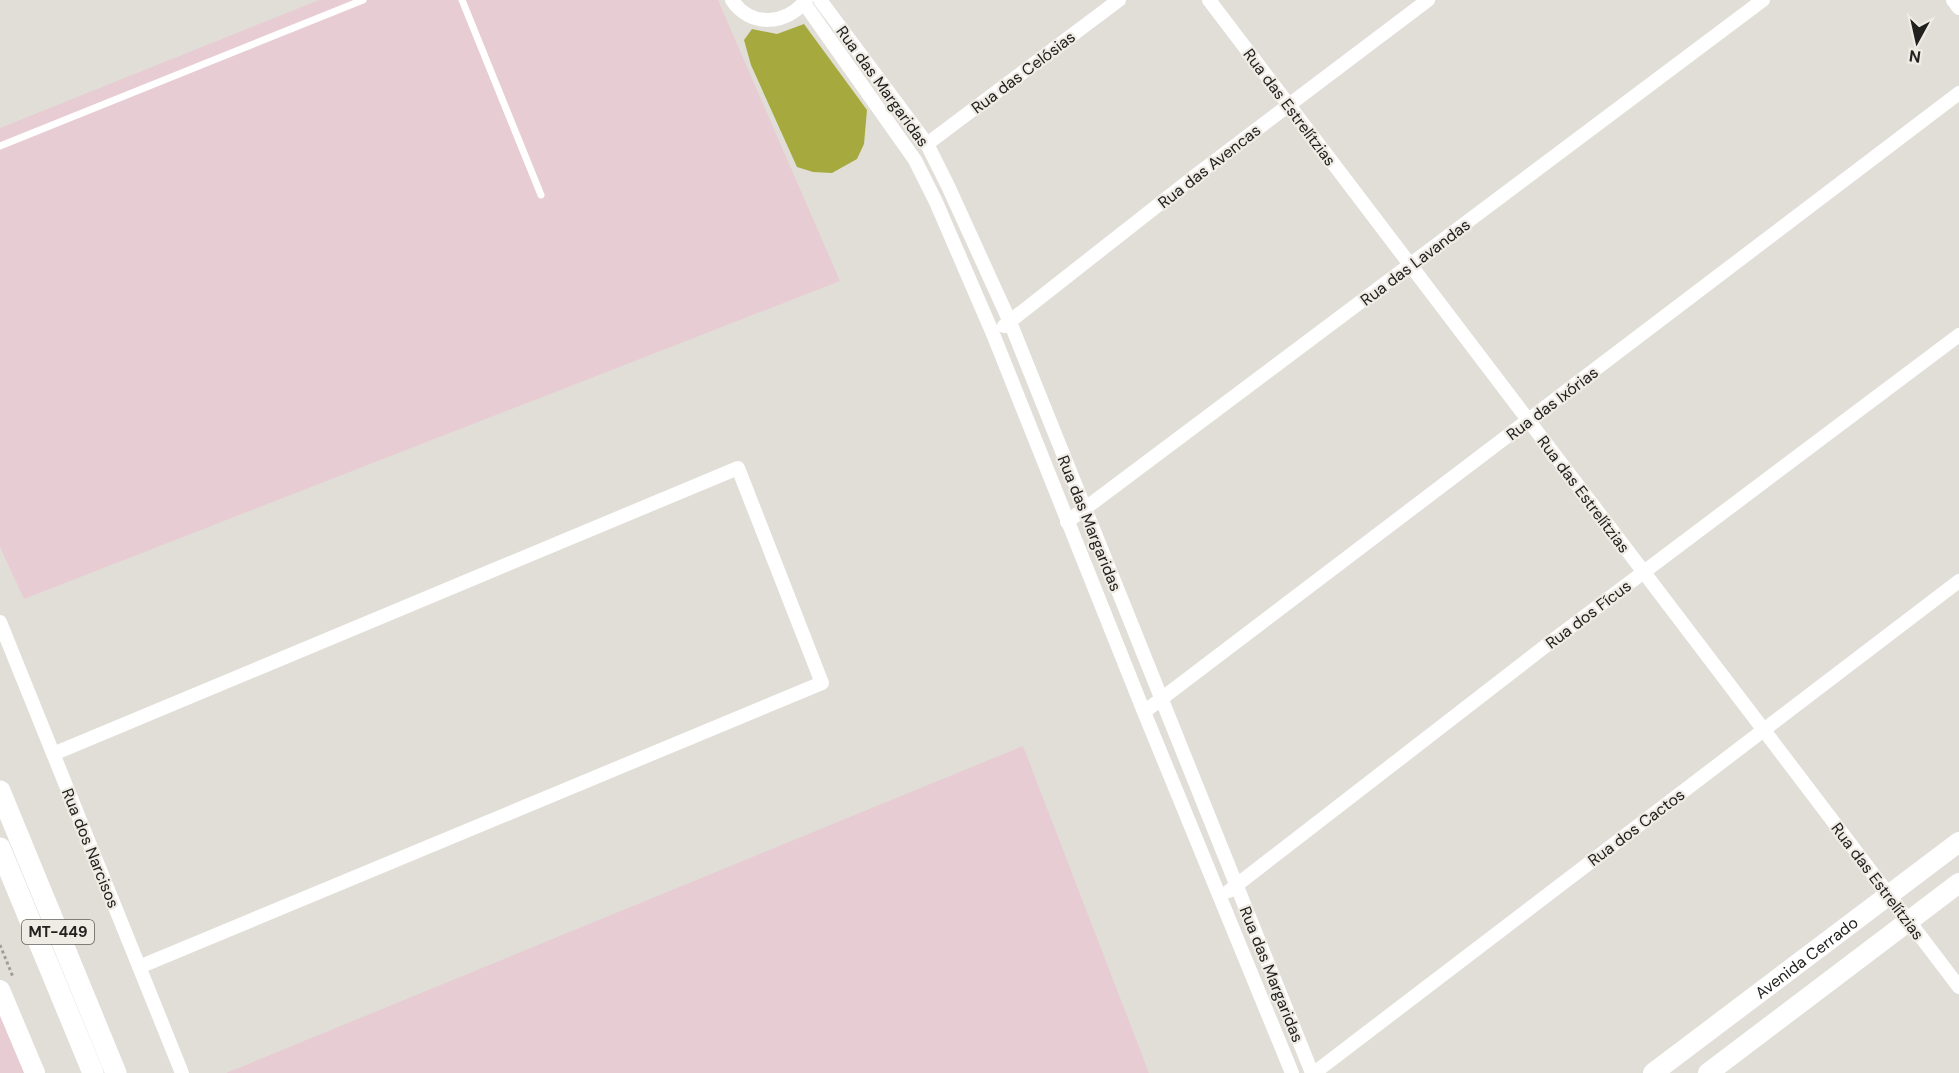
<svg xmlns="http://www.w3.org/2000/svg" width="1959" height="1073" viewBox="0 0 1959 1073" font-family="'DM Sans',sans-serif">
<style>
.industrial{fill:#e7cdd3}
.forest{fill:#a6aa3e}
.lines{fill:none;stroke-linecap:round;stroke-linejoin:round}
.path{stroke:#a09e99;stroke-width:3;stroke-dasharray:3 3;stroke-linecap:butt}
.lane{stroke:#fff;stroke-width:7}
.street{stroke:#fff;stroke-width:14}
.secondary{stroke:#fff;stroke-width:20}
.primary{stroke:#fff;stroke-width:21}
.labels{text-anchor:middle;stroke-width:4.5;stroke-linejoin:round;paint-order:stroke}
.shield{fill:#eeece4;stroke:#5f5e5a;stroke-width:1.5}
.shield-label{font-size:15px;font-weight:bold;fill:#22211f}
.street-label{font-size:16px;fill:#22211f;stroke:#eeece4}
</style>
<rect width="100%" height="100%" fill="#e1ded7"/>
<path class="industrial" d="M319,0H718L840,281L24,599L0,547V128Z
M1023,746L1149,1073H226Z
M0,990L35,1073H0Z"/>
<path class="forest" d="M804,24L867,110L864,144L857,159L832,173L813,172L797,167L751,65L744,40L752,29L777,34Z"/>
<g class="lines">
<path class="path" d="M0,945L13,977"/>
<path class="lane" d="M462,0L541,195
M0,146L363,0"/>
<path class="street" d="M732,0C750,28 787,25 806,0
M820,0L927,144L948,186L1010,322L1312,1073
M1209,0L1959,987
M1953,0L1959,8
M804,3L915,160L936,202L993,334L1144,712L1292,1073
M927,144L1119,0
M1004,326L1195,176L1428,0
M1067,522L1763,0
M0,622L182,1073
M1144,712L1959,93
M53,754L738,468L822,683L139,967
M1229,891L1552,641L1959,335
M1314,1073L1959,581"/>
<g class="secondary">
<path d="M0,990L35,1073"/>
<path id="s1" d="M1653,1073L1959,842"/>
<path d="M1708,1073L1959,883"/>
</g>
<path class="primary" d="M0,791L116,1073
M0,848L93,1073"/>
</g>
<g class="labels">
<rect class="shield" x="22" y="920" width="72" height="24" rx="4.5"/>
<g class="shield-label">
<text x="58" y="937">MT-449</text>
</g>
<g class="street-label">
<text transform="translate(1023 72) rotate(-37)" y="6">Rua das Celósias</text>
<text transform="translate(883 86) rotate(54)" y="6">Rua das Margaridas</text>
<text transform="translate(1290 107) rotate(53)" y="6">Rua das Estrelítzias</text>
<text transform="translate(1209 166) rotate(-38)" y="6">Rua das Avencas</text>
<text transform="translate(1415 262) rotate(-37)" y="6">Rua das Lavandas</text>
<text transform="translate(1552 403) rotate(-37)" y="6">Rua das Ixórias</text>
<text transform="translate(1584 494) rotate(53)" y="6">Rua das Estrelítzias</text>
<text transform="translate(1090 523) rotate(68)" y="6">Rua das Margaridas</text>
<text transform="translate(1588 614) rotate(-37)" y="6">Rua dos Fícus</text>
<text transform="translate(1636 827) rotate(-37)" y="6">Rua dos Cactos</text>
<text transform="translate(91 848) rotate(68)" y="6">Rua dos Narcisos</text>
<text transform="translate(1878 881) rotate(53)" y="6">Rua das Estrelítzias</text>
<text dy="6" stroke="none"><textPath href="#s1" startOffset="192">Avenida Cerrado</textPath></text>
<text transform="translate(1272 974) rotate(68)" y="6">Rua das Margaridas</text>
</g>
</g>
<g transform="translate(1917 42) rotate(188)" stroke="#eeece4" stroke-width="4.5" paint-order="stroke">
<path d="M0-4.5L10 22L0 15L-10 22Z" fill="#22211f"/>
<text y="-9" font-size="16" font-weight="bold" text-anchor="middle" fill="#22211f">N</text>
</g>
</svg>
